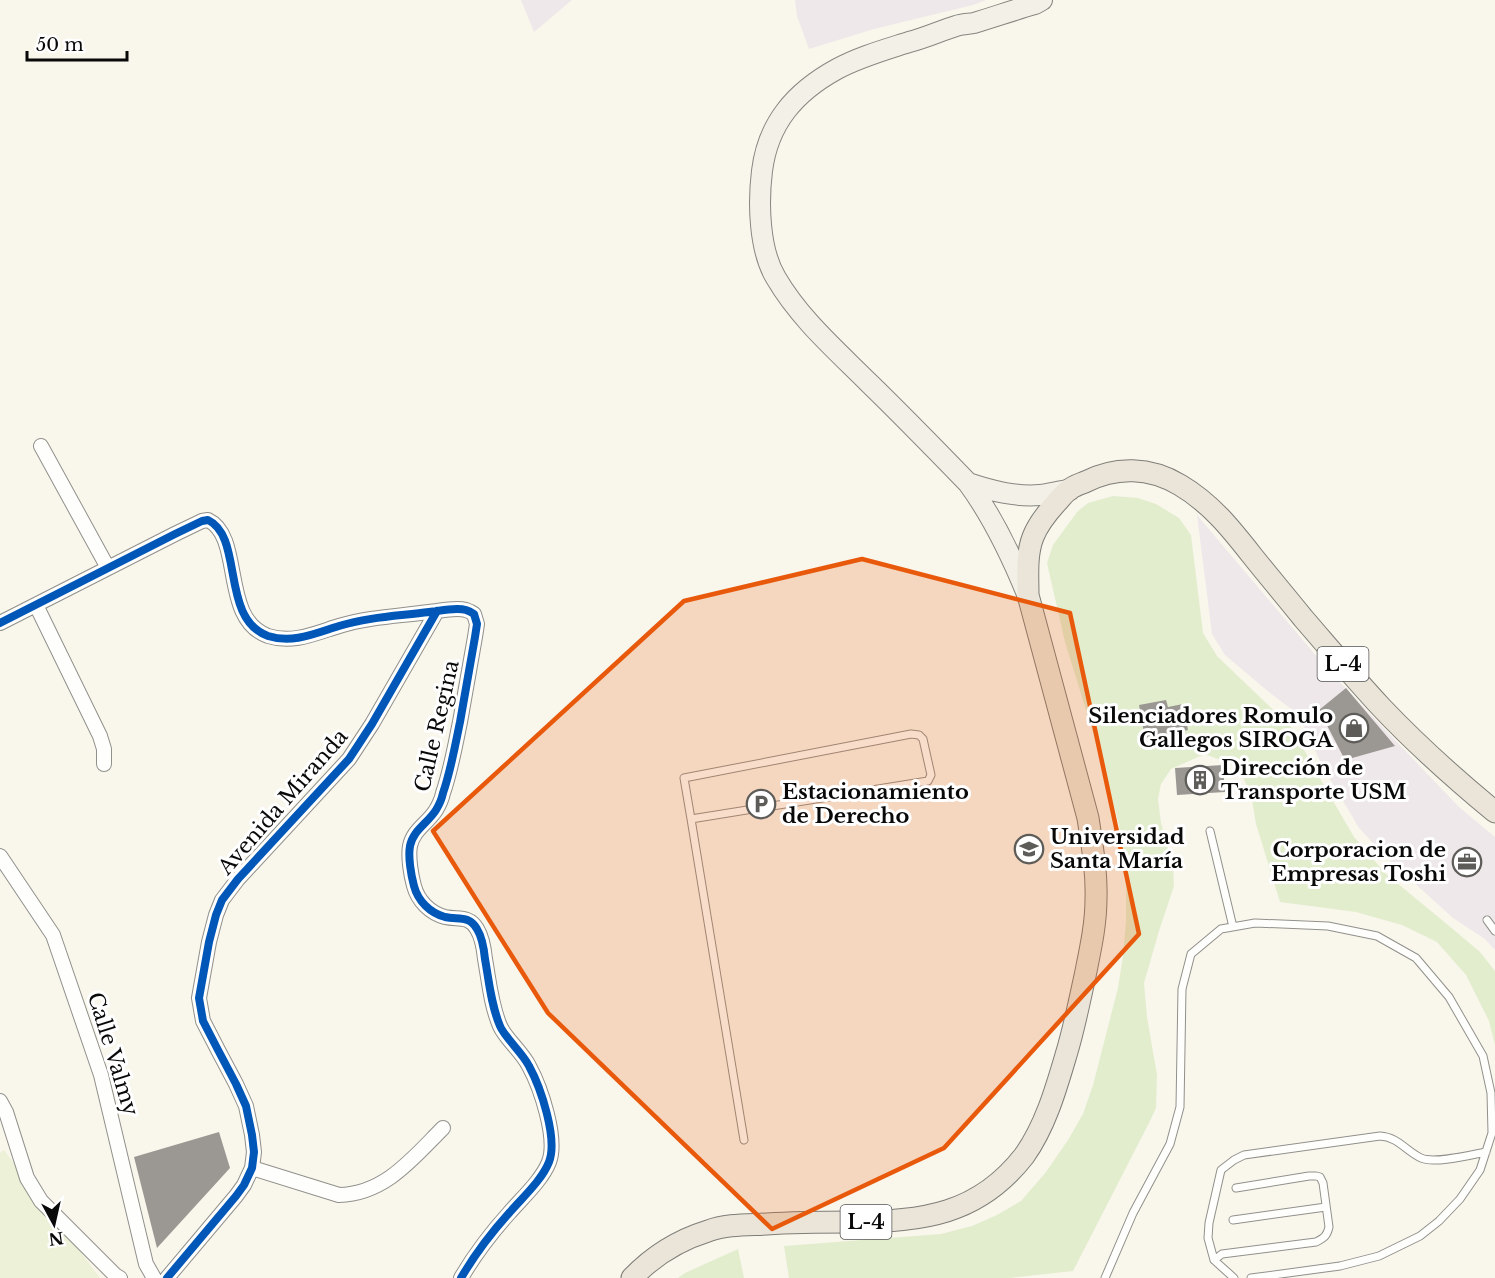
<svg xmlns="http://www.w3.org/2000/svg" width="1495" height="1278" viewBox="0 0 1495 1278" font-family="'Libre Baskerville',serif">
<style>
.industrial{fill:#efe8ea}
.green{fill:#e2edcd}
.pitch{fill:#ecf1d7}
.building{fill:#9b9893}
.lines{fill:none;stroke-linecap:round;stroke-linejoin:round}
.service-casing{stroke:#91908b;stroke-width:9}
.minor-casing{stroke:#91908b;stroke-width:16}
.secondary-casing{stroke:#888682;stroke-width:22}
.primary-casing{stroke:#7e7d78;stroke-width:23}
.service{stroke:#fefefc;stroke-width:7}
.minor{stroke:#fefefc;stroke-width:14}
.secondary{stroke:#f3f1e7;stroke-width:20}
.primary{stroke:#eae5d8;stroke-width:21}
.cycleway-casing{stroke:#fff;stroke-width:11}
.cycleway{stroke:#0057b8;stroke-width:8}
.marked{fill:#e8590c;fill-opacity:0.2;stroke:#e8590c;stroke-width:4.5;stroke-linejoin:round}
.labels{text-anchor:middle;stroke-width:6;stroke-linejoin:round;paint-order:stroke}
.shield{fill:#fff;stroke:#535353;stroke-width:1.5}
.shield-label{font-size:20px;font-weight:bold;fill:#090909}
.poi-label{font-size:21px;font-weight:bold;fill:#090909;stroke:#fff;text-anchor:start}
.street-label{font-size:21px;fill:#090909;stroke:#fff}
</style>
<rect width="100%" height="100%" fill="#f9f6ec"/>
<path class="industrial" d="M521,0H572L534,32Z
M795,0H986L973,5L874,29L809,49L797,16Z
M1197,515L1329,671L1459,807L1495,837V950L1485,939L1453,918L1389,860L1359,828L1323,767L1298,714L1270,693L1225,655L1212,634Z"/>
<path class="green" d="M1113,496L1138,498L1156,504L1179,518L1191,535L1203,633L1217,656L1293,729L1315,770L1354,837L1386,874L1454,930L1480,952L1495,971V1045L1489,1021L1466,975L1437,942L1402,925L1356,912L1280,902L1256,824L1251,794L1238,767L1205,754L1171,769L1161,784L1158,799L1161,823L1173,867L1174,886L1159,931L1144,983L1147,1017L1157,1075L1156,1108L1149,1123L1073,1271L1010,1278H789L784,1246L941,1234L972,1226L997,1215L1021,1201L1046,1172L1068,1140L1083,1114L1093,1085L1118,988L1123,956L1126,921V885L1119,825L1104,768L1065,642L1047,563L1053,545L1077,512L1088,503Z
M738,1249L744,1278H678L685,1273Z"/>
<path class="pitch" d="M4,1150L100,1278H0V1153Z"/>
<path class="building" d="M1346,688L1395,746L1345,760L1319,710Z
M1166,700L1168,707L1183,704L1188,730L1145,738L1139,705Z
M1223,765L1225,792L1177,795L1175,768Z
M219,1132L230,1168L157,1248L134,1157Z"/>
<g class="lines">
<g class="service-casing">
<path id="service" d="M691,819L928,781L931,775L923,739L919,735L911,734L684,778L691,819L744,1140
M1210,831L1233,927
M1487,920L1495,931
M1233,1220L1326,1207
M1214,1260L1222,1254L1316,1242C1324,1238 1327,1236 1329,1227L1323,1183L1320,1177L1316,1176H1309L1236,1188
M1105,1278L1133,1213L1170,1144L1180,1107L1182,989L1191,954L1221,929L1255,923L1328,926L1377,936L1416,958L1449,997L1483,1056L1491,1093L1492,1133L1480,1170L1460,1199L1439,1221L1420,1236L1379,1256L1340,1266L1251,1278
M1234,1278L1214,1260L1208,1238L1209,1223L1221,1170L1234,1160L1244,1155L1380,1136C1398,1137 1406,1151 1421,1158C1434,1164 1470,1155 1486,1152"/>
</g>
<g class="minor-casing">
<path id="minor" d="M41,446L108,568
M36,605L100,736L104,749V764
M0,623L175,534L202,521L208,520C244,537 220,619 268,636C293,644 316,633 339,626C368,617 399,616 429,612C440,611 455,607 466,610C469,611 471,612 474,614L477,624L475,637C470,665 465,694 460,722C455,746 451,770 443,793C442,798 439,805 436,810C428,823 413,830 410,846C408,857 411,875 414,886C418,901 430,913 445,917C458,920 469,915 477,929C482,937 484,949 485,959C489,981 491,1005 500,1026C505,1038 522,1052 529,1066C541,1088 558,1139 549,1162C542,1180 522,1198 510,1212C491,1233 475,1254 461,1278
M0,856L53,935L101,1075L146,1264L154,1278
M0,1101L6,1112L27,1178L41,1201L115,1275L120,1278
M252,1168L339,1195C385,1194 413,1158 443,1128
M167,1278L236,1196L244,1185L252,1168L254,1152L252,1135L246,1106L236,1084L218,1050L203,1021L199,998L209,942L216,915L222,900L238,879L349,759L372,724L437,611"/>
</g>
<g class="secondary-casing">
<path id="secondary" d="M968,483C992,491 1015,497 1040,495C1050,494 1059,491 1069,490
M1027,594C1011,555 993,517 968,483C936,450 903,416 869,383C836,350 800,319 776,278C759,250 758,203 762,171C768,123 795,92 837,69C859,57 884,50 909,42C925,38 940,31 956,26C962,24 968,24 974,23C994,17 1014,10 1035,4L1042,0"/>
</g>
<g class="primary-casing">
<path id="primary" d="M632,1278C653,1256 679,1240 708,1231C727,1224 747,1225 767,1224C796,1222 824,1222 853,1222C923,1221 978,1215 1024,1156C1045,1127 1056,1089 1066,1055C1074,1029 1079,1003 1085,976C1090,951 1096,925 1096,899C1097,872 1092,845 1088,818L1028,595C1028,576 1026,555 1033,537C1038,524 1047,513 1056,503C1060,499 1064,493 1069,490C1073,486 1080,484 1085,482C1116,466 1150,467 1180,485C1212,504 1232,530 1254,558C1270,578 1287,598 1303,618C1329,648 1354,678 1381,707C1417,745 1455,779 1495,812"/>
</g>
<use href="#service" class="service"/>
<use href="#minor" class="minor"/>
<use href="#secondary" class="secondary"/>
<use href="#primary" class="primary"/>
<g class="cycleway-casing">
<path id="cycleway" d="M0,623L175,534L202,521L208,520C244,537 220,619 268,636C293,644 316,633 339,626C368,617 399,616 429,612C440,611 455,607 466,610C469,611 471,612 474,614L477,624L475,637C470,665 465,694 460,722C455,746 451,770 443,793C442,798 439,805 436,810C428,823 413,830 410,846C408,857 411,875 414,886C418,901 430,913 445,917C458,920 469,915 477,929C482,937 484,949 485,959C489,981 491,1005 500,1026C505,1038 522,1052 529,1066C541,1088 558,1139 549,1162C542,1180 522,1198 510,1212C491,1233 475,1254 461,1278
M167,1278L236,1196L244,1185L252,1168L254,1152L252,1135L246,1106L236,1084L218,1050L203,1021L199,998L209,942L216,915L222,900L238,879L349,759L372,724L437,611"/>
</g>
<use href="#cycleway" class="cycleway"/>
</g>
<path class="marked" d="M862,559L1070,613L1139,934L944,1148L772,1229L548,1013L433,831L684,601Z"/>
<defs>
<g id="shop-ring" transform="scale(1.5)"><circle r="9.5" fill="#fff" stroke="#5d5c58" stroke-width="1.5"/><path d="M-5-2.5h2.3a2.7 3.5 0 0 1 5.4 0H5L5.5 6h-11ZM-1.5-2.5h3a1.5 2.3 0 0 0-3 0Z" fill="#5d5c58"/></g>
<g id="building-ring" transform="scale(1.5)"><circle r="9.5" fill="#fff" stroke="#5d5c58" stroke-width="1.5"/><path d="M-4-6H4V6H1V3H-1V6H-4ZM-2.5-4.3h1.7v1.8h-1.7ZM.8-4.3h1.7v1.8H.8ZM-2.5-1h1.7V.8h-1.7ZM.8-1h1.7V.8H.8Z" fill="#5d5c58"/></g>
<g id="parking-ring" transform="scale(1.5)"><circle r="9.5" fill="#fff" stroke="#5d5c58" stroke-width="1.5"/><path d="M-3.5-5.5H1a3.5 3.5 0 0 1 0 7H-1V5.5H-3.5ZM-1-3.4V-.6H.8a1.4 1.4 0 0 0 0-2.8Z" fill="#5d5c58"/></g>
<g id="university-ring" transform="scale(1.5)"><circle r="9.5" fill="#fff" stroke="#5d5c58" stroke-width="1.5"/><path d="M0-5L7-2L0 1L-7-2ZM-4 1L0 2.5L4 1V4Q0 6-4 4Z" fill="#5d5c58"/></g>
<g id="office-ring" transform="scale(1.5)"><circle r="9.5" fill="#fff" stroke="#5d5c58" stroke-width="1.5"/><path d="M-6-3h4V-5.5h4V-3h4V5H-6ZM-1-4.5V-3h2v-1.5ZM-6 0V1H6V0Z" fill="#5d5c58"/></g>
</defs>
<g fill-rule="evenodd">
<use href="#shop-ring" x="1354" y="728"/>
<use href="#building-ring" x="1200" y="780"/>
<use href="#parking-ring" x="761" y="804"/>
<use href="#university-ring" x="1029" y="849"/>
<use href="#office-ring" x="1467" y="862"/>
</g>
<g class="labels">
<g class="shield">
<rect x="1317.5" y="647" width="51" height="34" rx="4.5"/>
<rect x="840.5" y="1205" width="51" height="34" rx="4.5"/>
</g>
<g class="shield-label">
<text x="1343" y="671">L-4</text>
<text x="866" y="1229">L-4</text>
</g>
<g class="poi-label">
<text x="1333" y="723" text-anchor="end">Silenciadores Romulo<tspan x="1333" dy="24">Gallegos SIROGA</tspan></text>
<text x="1221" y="775">Dirección de<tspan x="1221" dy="24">Transporte USM</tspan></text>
<text x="782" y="799">Estacionamiento<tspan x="782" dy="24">de Derecho</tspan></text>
<text x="1050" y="844">Universidad<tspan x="1050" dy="24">Santa María</tspan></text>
<text x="1446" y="857" text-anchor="end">Corporacion de<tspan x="1446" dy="24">Empresas Toshi</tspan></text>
</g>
<g class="street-label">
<text transform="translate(437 726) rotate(-77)" y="7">Calle Regina</text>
<text transform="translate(283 802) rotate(-49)" y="7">Avenida Miranda</text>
<text transform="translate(113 1054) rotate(73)" y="7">Calle Valmy</text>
</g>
</g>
<g transform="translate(54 1224) rotate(172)" stroke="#ffffff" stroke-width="4.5" paint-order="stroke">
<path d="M0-4.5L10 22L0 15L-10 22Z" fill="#090909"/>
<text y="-9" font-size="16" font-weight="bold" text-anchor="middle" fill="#090909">N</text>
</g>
<path d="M27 51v9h100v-9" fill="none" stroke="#090909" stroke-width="3"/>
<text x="36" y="51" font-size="18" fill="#090909" stroke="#ffffff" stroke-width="4.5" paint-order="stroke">50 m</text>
</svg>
